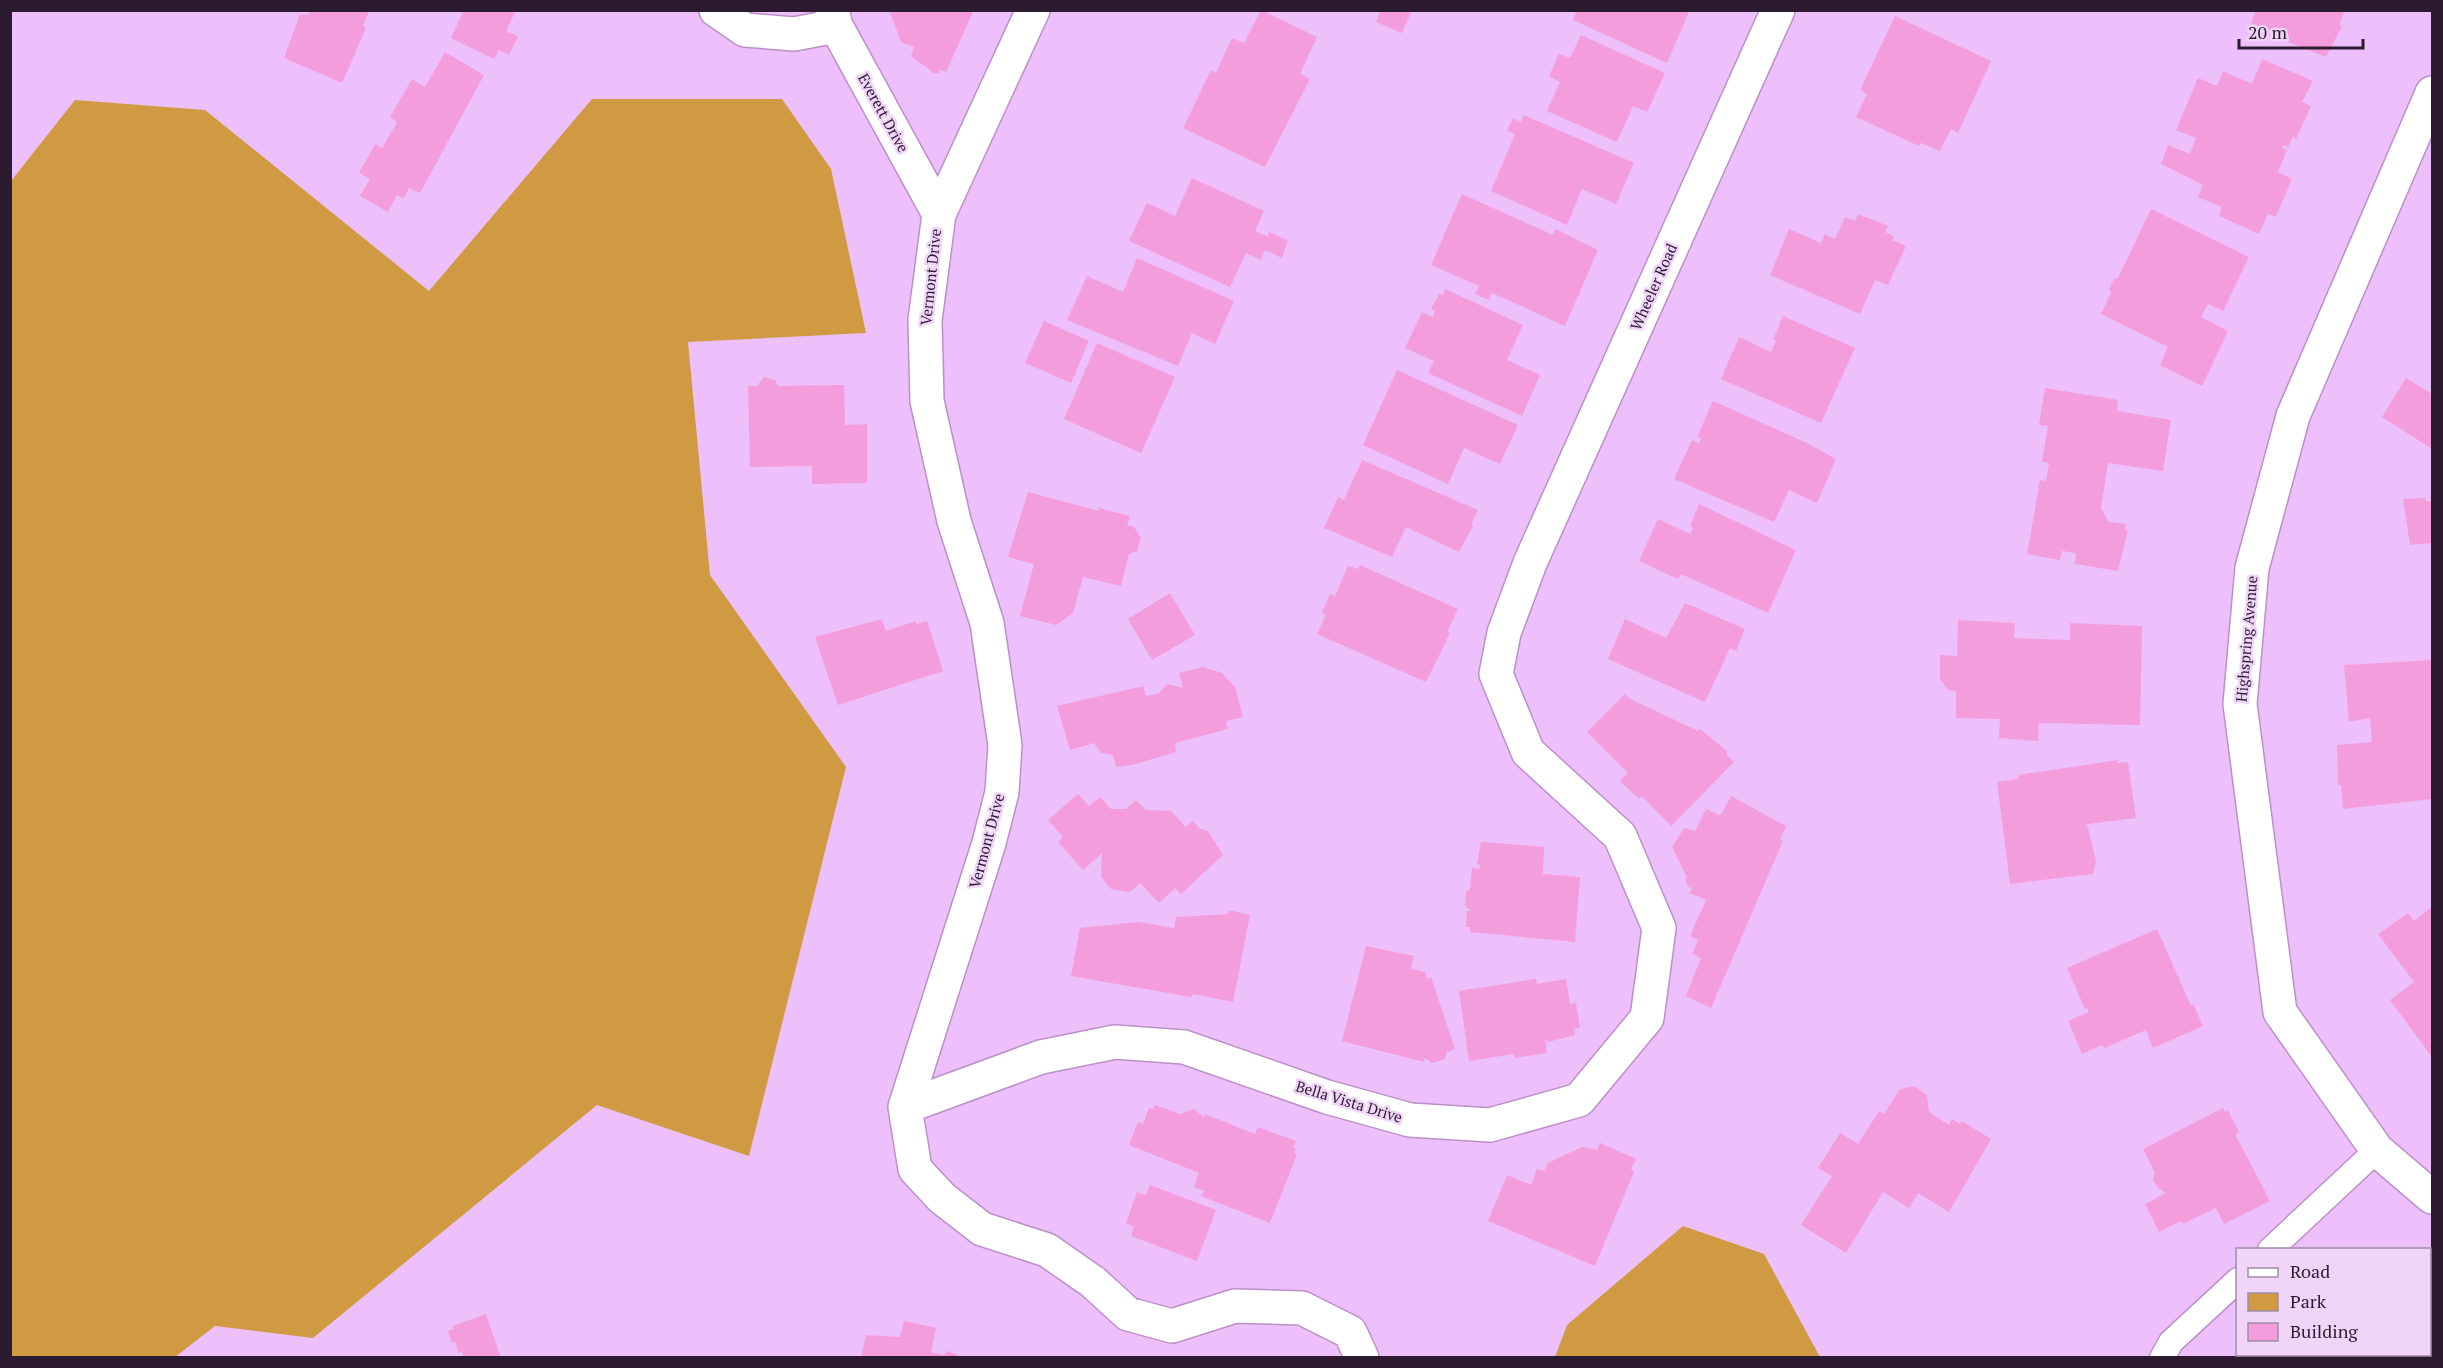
<svg xmlns="http://www.w3.org/2000/svg" width="2443" height="1368" viewBox="0 0 2443 1368" font-family="'PT Serif',serif">
<style>
.green{fill:#cf9a42}
.building{fill:#f49ddc}
.lines{fill:none;stroke-linecap:round;stroke-linejoin:round}
.service-casing{stroke:#ba90c9;stroke-width:27}
.minor-casing{stroke:#ba90c9;stroke-width:36}
.service{stroke:#fff;stroke-width:24}
.minor{stroke:#fff;stroke-width:33}
.labels{text-anchor:middle;stroke-width:5;stroke-linejoin:round;paint-order:stroke}
.street-label{font-size:15px;fill:#2b1a30;stroke:#f0d5f9}
</style>
<rect width="100%" height="100%" fill="#edc0fb"/>
<path class="green" d="M592,99H782L831,169L866,333L688,342L710,575L846,767L749,1156L597,1105L313,1338L215,1326L175,1357H11V181L75,100L205,110L429,291Z
M1683,1226L1764,1254L1820,1357H1555L1567,1325Z"/>
<path class="building" d="M310,10H370L363,26L366,28L342,83L284,58L300,14L308,15Z
M464,10H516L506,31L518,36L509,55L499,50L494,59L451,38Z
M889,10H974L946,72L940,70L939,73H934L911,56L914,47L901,42Z
M1261,10L1317,37L1300,74L1310,79L1265,167L1183,128L1211,70L1216,73L1232,38L1244,43Z
M1381,10H1412L1402,33L1376,22Z
M1577,10H1690L1667,63L1573,20Z
M2256,10H2345L2339,25L2342,26L2326,57L2275,37L2277,34L2251,23Z
M1895,16L1991,61L1958,133L1951,129L1940,151L1921,143L1919,146L1856,117L1867,94L1860,90Z
M1581,35L1665,73L1647,112L1633,106L1617,142L1547,111L1560,82L1549,76L1559,54L1570,58Z
M445,52L484,75L420,193L409,188L404,198L397,195L388,212L360,196L370,179L359,173L375,144L382,148L397,122L390,117L412,79L425,87Z
M2262,59L2313,81L2302,102L2311,106L2296,139L2293,137L2288,147L2283,145L2282,148L2287,150L2278,172L2292,179L2276,217L2268,214L2259,234L2219,216L2222,207L2198,197L2203,185L2161,164L2168,145L2190,154L2196,138L2176,130L2198,78L2217,86L2223,71L2252,84Z
M1524,115L1634,163L1616,204L1582,189L1567,225L1491,191L1515,134L1507,131L1513,118L1521,122Z
M1192,178L1264,211L1255,231L1268,237L1269,232L1288,240L1282,258L1265,250L1261,260L1246,253L1230,287L1129,241L1147,203L1175,216Z
M1462,194L1553,235L1555,229L1598,250L1565,326L1492,293L1489,300L1475,294L1479,286L1431,265Z
M2151,209L2249,257L2223,311L2208,304L2201,317L2228,331L2202,386L2160,365L2168,347L2101,314L2111,293L2109,289L2114,279L2118,278Z
M1858,214L1888,226L1885,232L1894,236L1892,240L1906,246L1888,285L1875,280L1860,314L1770,275L1789,229L1821,243L1825,234L1835,239L1845,217L1855,221Z
M1137,258L1234,301L1215,344L1192,333L1178,366L1067,320L1087,276L1123,292Z
M1445,289L1523,325L1507,360L1540,375L1522,416L1428,373L1434,361L1405,348L1422,312L1433,317L1435,311L1431,309L1439,294L1443,295Z
M1783,316L1855,348L1821,423L1721,379L1739,337L1771,352L1776,341L1773,340Z
M1044,321L1089,341L1071,383L1025,363Z
M1097,343L1175,377L1141,453L1064,419Z
M1397,370L1518,425L1500,464L1464,448L1448,484L1363,445Z
M764,377L775,380L778,386L844,385L845,425L867,424V483L812,484V466L750,467L748,386H757Z
M2406,378L2432,394V449L2382,417Z
M2045,388L2118,400L2117,411L2171,420L2163,471L2108,463L2101,508L2109,522L2126,524L2125,530H2128L2118,571L2075,564L2076,553L2062,551L2060,560L2027,554L2040,480L2046,481L2049,463L2042,462L2048,426L2039,425Z
M1713,401L1809,444L1836,459L1817,503L1789,490L1774,522L1674,479L1692,440L1699,443L1702,438L1697,437Z
M1362,460L1478,510L1471,525L1473,526L1459,552L1406,527L1392,557L1324,528L1338,497L1344,500Z
M1028,492L1099,511V508L1130,516L1127,525L1134,527L1141,538L1137,551L1129,554L1121,586L1083,577L1073,613L1056,625L1020,616L1034,564L1008,557Z
M2426,498V501H2432V543L2410,545L2403,499Z
M1699,504L1796,550L1768,613L1681,574L1678,579L1639,561L1658,519L1690,534L1693,528L1690,526Z
M1360,565L1458,609L1447,632L1450,633L1426,682L1317,634L1326,615L1322,613L1330,594L1335,596L1348,566L1358,569Z
M1170,593L1195,635L1152,660L1128,619Z
M1685,603L1745,629L1736,651L1730,648L1705,702L1608,659L1625,619L1666,638Z
M882,619L886,631L916,621V624L927,621L943,671L838,705L815,637Z
M1958,620L2015,623L2014,638L2070,640V623L2142,626L2140,725L2039,723L2038,741L1999,738L2000,719L1956,718V691L1948,690L1940,679V655L1957,656Z
M2432,660V799L2343,809L2341,785H2338L2337,745L2372,742L2370,718L2349,722L2344,665Z
M1203,667L1222,673L1235,687L1243,717L1226,721L1228,729L1175,743L1176,752L1132,765L1116,767L1113,755L1101,753L1094,743L1070,750L1057,706L1143,686L1146,696L1158,694L1167,684L1183,688L1179,673Z
M1625,694L1630,699L1698,731L1700,729L1727,751V755L1734,762L1671,826L1642,796L1639,799L1620,781L1628,773L1587,732Z
M2118,760V763L2128,762L2136,818L2087,824L2096,861L2093,874L2010,884L1997,782L2018,779V775Z
M1078,794L1089,806L1100,797L1111,809H1126L1136,800L1146,810L1171,811L1186,827L1193,821L1199,828L1208,831L1223,855L1181,894L1175,888L1159,903L1140,883L1130,892L1111,889L1101,877L1102,853L1083,870L1058,842L1063,837L1048,820Z
M1731,796L1786,826L1780,840L1783,841L1711,1008L1686,996L1701,958L1692,954L1698,940L1690,936L1706,900L1689,893L1692,888L1688,887L1685,879L1687,878L1672,847L1684,828L1695,831L1706,809L1719,815L1722,813Z
M1481,842L1544,847L1543,874L1580,877L1575,942L1470,932V927H1466L1467,911H1471L1465,906L1466,892L1470,889L1472,868L1479,869L1480,865L1477,864Z
M2432,907V1057L2390,1000L2414,982L2378,934L2408,913L2414,921Z
M1229,910L1250,915L1233,1002L1193,994L1191,997L1071,976L1080,928L1138,922L1174,928L1176,917L1228,914Z
M2157,929L2191,1006L2193,1004L2203,1026L2153,1048L2146,1030L2104,1048L2103,1045L2082,1054L2068,1021L2089,1012L2087,1008L2085,1009L2067,968Z
M1366,946L1414,956L1411,969L1425,972L1427,979L1431,977L1455,1049L1447,1052L1445,1059L1432,1063L1425,1058L1424,1062L1342,1041Z
M1536,979L1537,984L1566,979L1570,1004L1576,1003L1580,1028L1574,1029L1575,1035L1548,1042L1545,1038L1547,1053L1514,1058V1054L1469,1061L1459,991Z
M1914,1086L1927,1095L1929,1112L1949,1125L1952,1119L1960,1124L1962,1121L1991,1139L1949,1212L1918,1193L1909,1208L1883,1192L1846,1253L1801,1225L1832,1176L1818,1168L1840,1133L1858,1144L1879,1111L1884,1114L1900,1089Z
M1155,1105L1180,1114L1194,1109L1204,1117L1205,1114L1255,1134L1258,1127L1296,1141L1293,1147L1296,1148L1294,1153L1297,1154L1270,1223L1201,1196L1204,1191L1194,1187L1199,1173L1129,1145L1138,1122L1143,1124L1149,1108L1153,1109Z
M2223,1108L2225,1112L2228,1110L2239,1132L2235,1134L2270,1201L2224,1224L2216,1208L2183,1224L2181,1221L2159,1232L2145,1204L2166,1193L2158,1188L2153,1179L2155,1173L2143,1149Z
M1600,1143L1636,1159L1631,1170L1634,1172L1595,1266L1488,1221L1507,1175L1531,1185L1537,1169L1544,1171L1548,1163L1582,1147L1597,1150Z
M1150,1185L1216,1210L1197,1261L1131,1236L1134,1227L1126,1223L1137,1192L1146,1195Z
M486,1314L501,1358H464L462,1352L459,1353L455,1342L452,1343L448,1331L454,1329L453,1326Z
M904,1321L936,1328L931,1352L944,1355L947,1351L965,1358H861L866,1335L900,1337Z
M2432,1335V1358H2417L2419,1354H2430V1340Z
M2300,1354H2389L2387,1358H2302Z"/>
<g class="lines">
<g class="service-casing">
<path id="service" d="M2270,1250L2377,1150
M2162,1358L2171,1342L2238,1280"/>
</g>
<g class="minor-casing">
<path id="minor" d="M716,10L745,30L794,34L836,26
M832,10L836,26L939,214
M1033,10L939,214L925,320L927,401L954,521L987,623L1005,745L1002,792L989,843L905,1107L915,1169L942,1198L982,1229L1047,1250L1093,1282L1128,1314L1172,1326L1235,1306L1302,1308L1350,1332L1362,1358
M2432,93L2293,416L2252,568L2240,704L2280,1012L2377,1150L2432,1197
M905,1107L1041,1057L1115,1042L1184,1047L1327,1097L1410,1120L1490,1125L1579,1100L1647,1018L1659,928L1620,836L1528,752L1496,674L1504,633L1530,563L1778,10"/>
</g>
<use href="#service" class="service"/>
<use href="#minor" class="minor"/>
</g>
<g class="labels">
<g class="street-label">
<text transform="translate(883 113) rotate(61)" y="5">Everett Drive</text>
<text transform="translate(931 277) rotate(-84)" y="5">Vermont Drive</text>
<text transform="translate(1654 287) rotate(-66)" y="5">Wheeler Road</text>
<text transform="translate(2247 639) rotate(-85)" y="5">Highspring Avenue</text>
<text transform="translate(987 841) rotate(-75)" y="5">Vermont Drive</text>
<text transform="translate(1349 1102) rotate(17)" y="5">Bella Vista Drive</text>
</g>
</g>
<rect width="2443" height="1368" fill="none" stroke="#2b1a30" stroke-width="24"/>
<rect x="2236" y="1248" width="195" height="108" fill="#f0d5f9" stroke="#a18aa9" stroke-width="1.5"/>
<rect x="2248" y="1268" width="30" height="9" fill="#ffffff" stroke="#a18aa9" stroke-width="1.5"/>
<text x="2290" y="1278" font-size="18" fill="#2b1a30">Road</text>
<rect x="2248" y="1293" width="30" height="18" fill="#cf9a42" stroke="#a18aa9" stroke-width="1.5"/>
<text x="2290" y="1308" font-size="18" fill="#2b1a30">Park</text>
<rect x="2248" y="1323" width="30" height="18" fill="#f49ddc" stroke="#a18aa9" stroke-width="1.5"/>
<text x="2290" y="1338" font-size="18" fill="#2b1a30">Building</text>
<path d="M2239 39v9h124v-9" fill="none" stroke="#2b1a30" stroke-width="3"/>
<text x="2248" y="39" font-size="18" fill="#2b1a30" stroke="#f0d5f9" stroke-width="4.5" paint-order="stroke">20 m</text>
</svg>
